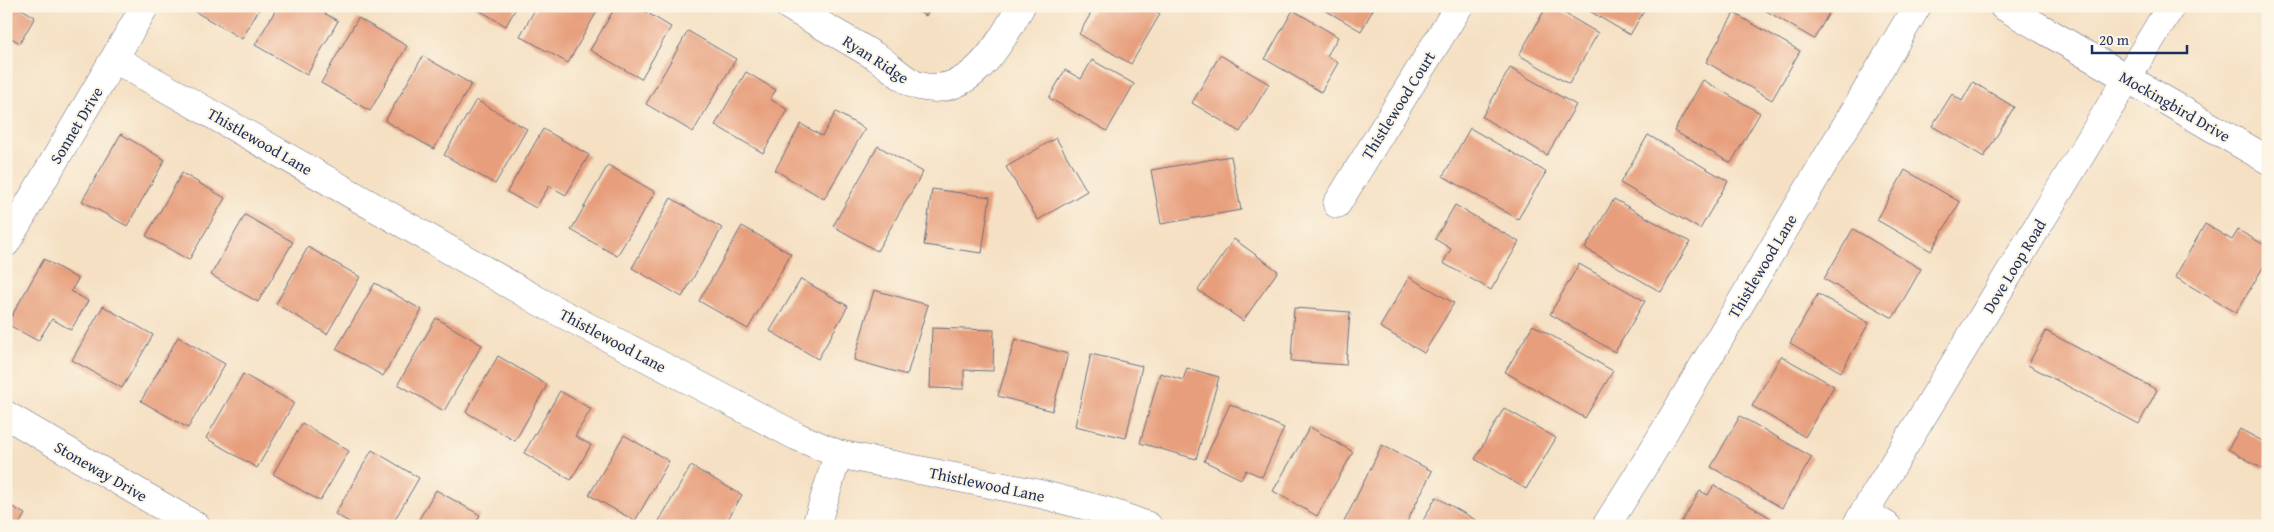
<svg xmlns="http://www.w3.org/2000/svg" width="2274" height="532" viewBox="0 0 2274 532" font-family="'Gentium Book Plus',serif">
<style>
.building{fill:#e79e7b}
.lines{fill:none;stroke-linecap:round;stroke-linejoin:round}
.minor-casing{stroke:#676d81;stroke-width:29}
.tertiary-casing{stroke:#676d81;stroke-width:29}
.minor{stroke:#fff;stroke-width:28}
.tertiary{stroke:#fff;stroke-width:28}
.labels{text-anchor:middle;stroke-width:4;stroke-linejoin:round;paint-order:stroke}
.street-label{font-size:16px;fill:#1b2f5e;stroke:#fcf5e5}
</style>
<rect width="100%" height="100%" fill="#fcf5e5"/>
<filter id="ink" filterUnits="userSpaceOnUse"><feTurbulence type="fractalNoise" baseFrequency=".02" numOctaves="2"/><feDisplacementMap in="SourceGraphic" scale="10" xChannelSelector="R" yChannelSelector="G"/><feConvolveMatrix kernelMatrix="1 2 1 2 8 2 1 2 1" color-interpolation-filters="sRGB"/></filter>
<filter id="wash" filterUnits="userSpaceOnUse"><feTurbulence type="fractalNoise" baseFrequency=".0096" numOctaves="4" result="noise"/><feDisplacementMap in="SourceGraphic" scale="20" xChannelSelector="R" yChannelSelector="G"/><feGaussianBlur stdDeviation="1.12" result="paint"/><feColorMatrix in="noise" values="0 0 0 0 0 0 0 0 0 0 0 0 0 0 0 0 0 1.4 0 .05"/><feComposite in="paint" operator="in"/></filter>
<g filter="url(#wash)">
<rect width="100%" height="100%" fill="#f5e0c3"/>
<g id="blocks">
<path class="building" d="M6,6H17L35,17L20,43L6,35Z
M196,6H261L242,39L194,11Z
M278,6H312L338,21L307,75L255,45Z
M472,6H517L506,26Z
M537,6H600L568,63L520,36Z
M616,6H636L671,27L641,79L590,50Z
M909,6H932L926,16Z
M1095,6H1147L1160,14L1131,64L1079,34Z
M1318,6H1375L1361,31Z
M1547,6H1552L1598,33L1569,84L1519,55Z
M1581,6H1647L1630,35Z
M1758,6H1833L1814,39Z
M1293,10L1338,37L1327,56L1338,63L1321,92L1265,59Z
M1734,13L1800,51L1772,100L1706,62Z
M358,18L407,46L370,111L321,83Z
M688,31L736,59L693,132L646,104Z
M1220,55L1269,84L1240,132L1192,103Z
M423,56L471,84L434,149L385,121Z
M1092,60L1134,84L1107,131L1049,98L1065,70L1081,79Z
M1510,68L1576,105L1547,155L1482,117Z
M746,72L776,90L770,99L788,110L763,153L715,125Z
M1703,80L1760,113L1731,163L1674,131Z
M1973,82L2014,107L1984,157L1932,126L1952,94L1962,101Z
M476,100L527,129L495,184L444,155Z
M836,112L865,129L824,199L775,170L801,124L822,136Z
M1470,128L1546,172L1518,219L1443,176Z
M543,129L589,155L566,195L549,186L536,208L507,192Z
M121,134L165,160L127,226L82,201Z
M1648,135L1728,181L1700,229L1620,183Z
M1056,138L1087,191L1038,220L1006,167Z
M878,146L923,172L877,251L833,226Z
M1231,156L1241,210L1161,224L1151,170Z
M608,165L655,192L617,256L571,230Z
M1905,170L1960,202L1931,251L1877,220Z
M182,173L225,198L189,260L146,236Z
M932,189L990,197L982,253L924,245Z
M671,198L722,228L682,297L632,268Z
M1614,199L1690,242L1661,292L1585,248Z
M1455,205L1519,242L1491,290L1443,263L1451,249L1435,239Z
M245,215L293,242L258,302L211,275Z
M2205,224L2232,240L2238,230L2268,247V259L2236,313L2175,277Z
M742,226L791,254L748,329L699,301Z
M1853,229L1921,269L1893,318L1824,279Z
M1234,239L1278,271L1243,321L1198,290Z
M308,247L360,277L327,334L276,304Z
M44,259L78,279L71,291L88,301L71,330L52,319L38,341L7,324Z
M1579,264L1645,301L1615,352L1550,314Z
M1409,277L1454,303L1424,353L1380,327Z
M801,279L848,306L818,359L770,331Z
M375,283L422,310L383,376L336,349Z
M874,290L928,305L907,375L854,360Z
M1818,294L1869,323L1841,372L1790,343Z
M103,306L153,335L122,388L72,360Z
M1294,308L1350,312L1346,365L1291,361Z
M436,318L482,345L444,411L398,384Z
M1533,325L1613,371L1585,418L1505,372Z
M932,328L994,330L993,371L964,370V389L930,388Z
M2046,331L2157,390L2139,424L2028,365Z
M178,337L225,364L188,428L141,401Z
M1015,339L1068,354L1052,411L998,396Z
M1091,354L1142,366L1126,438L1075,426Z
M498,356L547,385L515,441L466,412Z
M1781,356L1834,386L1805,437L1752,406Z
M1187,368L1219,377L1196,459L1140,443L1160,373L1183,380Z
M243,374L294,403L257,468L206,438Z
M560,391L591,409L575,436L591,445L571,480L524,453Z
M1230,404L1284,428L1262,477L1246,470L1241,479L1204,461Z
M1504,408L1556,438L1526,489L1475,459Z
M1740,416L1812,457L1782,508L1711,467Z
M302,423L349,451L320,501L273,474Z
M1310,427L1353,452L1317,516L1273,491Z
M2240,429L2268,444V462L2263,469L2228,449Z
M624,435L669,461L635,521L589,495Z
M1382,445L1432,471L1405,526H1345L1343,524Z
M372,450L419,478L391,526H356L335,514Z
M691,466L742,495L724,526H656Z
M1714,485L1771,518L1766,526H1679L1700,491L1708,495Z
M436,490L480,515L474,526H415Z
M1436,497L1486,526H1420Z
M6,503L25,514L18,526H6Z"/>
</g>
</g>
<g filter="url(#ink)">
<use href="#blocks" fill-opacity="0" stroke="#676d81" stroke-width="1"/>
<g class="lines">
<g class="minor-casing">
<path id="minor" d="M789,6C819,24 849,40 878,58C889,65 907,83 919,86C971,99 1000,43 1021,6
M2003,6L2268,160
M115,59L544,304L796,436L838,454L1040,494L1106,511L1148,526
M1337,204L1459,6
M6,243L145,6
M6,415L196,526
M1864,512L1887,526
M816,526L838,454
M1606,526L1648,459L1917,6"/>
</g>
<g class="tertiary-casing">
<path id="tertiary" d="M1856,526L2171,6"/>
</g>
<use href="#minor" class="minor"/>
<use href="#tertiary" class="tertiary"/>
</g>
</g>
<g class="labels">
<g class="street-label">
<text transform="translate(876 59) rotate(33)" y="6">Ryan Ridge</text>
<text transform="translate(1398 105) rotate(-58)" y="6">Thistlewood Court</text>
<text transform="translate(2175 106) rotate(30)" y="6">Mockingbird Drive</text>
<text transform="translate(76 125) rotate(-59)" y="6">Sonnet Drive</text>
<text transform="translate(260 141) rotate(30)" y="6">Thistlewood Lane</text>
<text transform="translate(1762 266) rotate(-59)" y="6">Thistlewood Lane</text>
<text transform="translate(2014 266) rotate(-59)" y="6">Dove Loop Road</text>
<text transform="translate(613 340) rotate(28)" y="6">Thistlewood Lane</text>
<text transform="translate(101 471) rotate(30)" y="6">Stoneway Drive</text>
<text transform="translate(987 484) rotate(12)" y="6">Thistlewood Lane</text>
</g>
</g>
<rect width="2274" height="532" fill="none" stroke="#fcf5e5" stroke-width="25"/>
<path d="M2092 45v8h95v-8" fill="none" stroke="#1b2f5e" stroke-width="2.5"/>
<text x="2099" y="45" font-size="15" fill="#1b2f5e" stroke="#fcf5e5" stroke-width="4" paint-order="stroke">20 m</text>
</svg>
